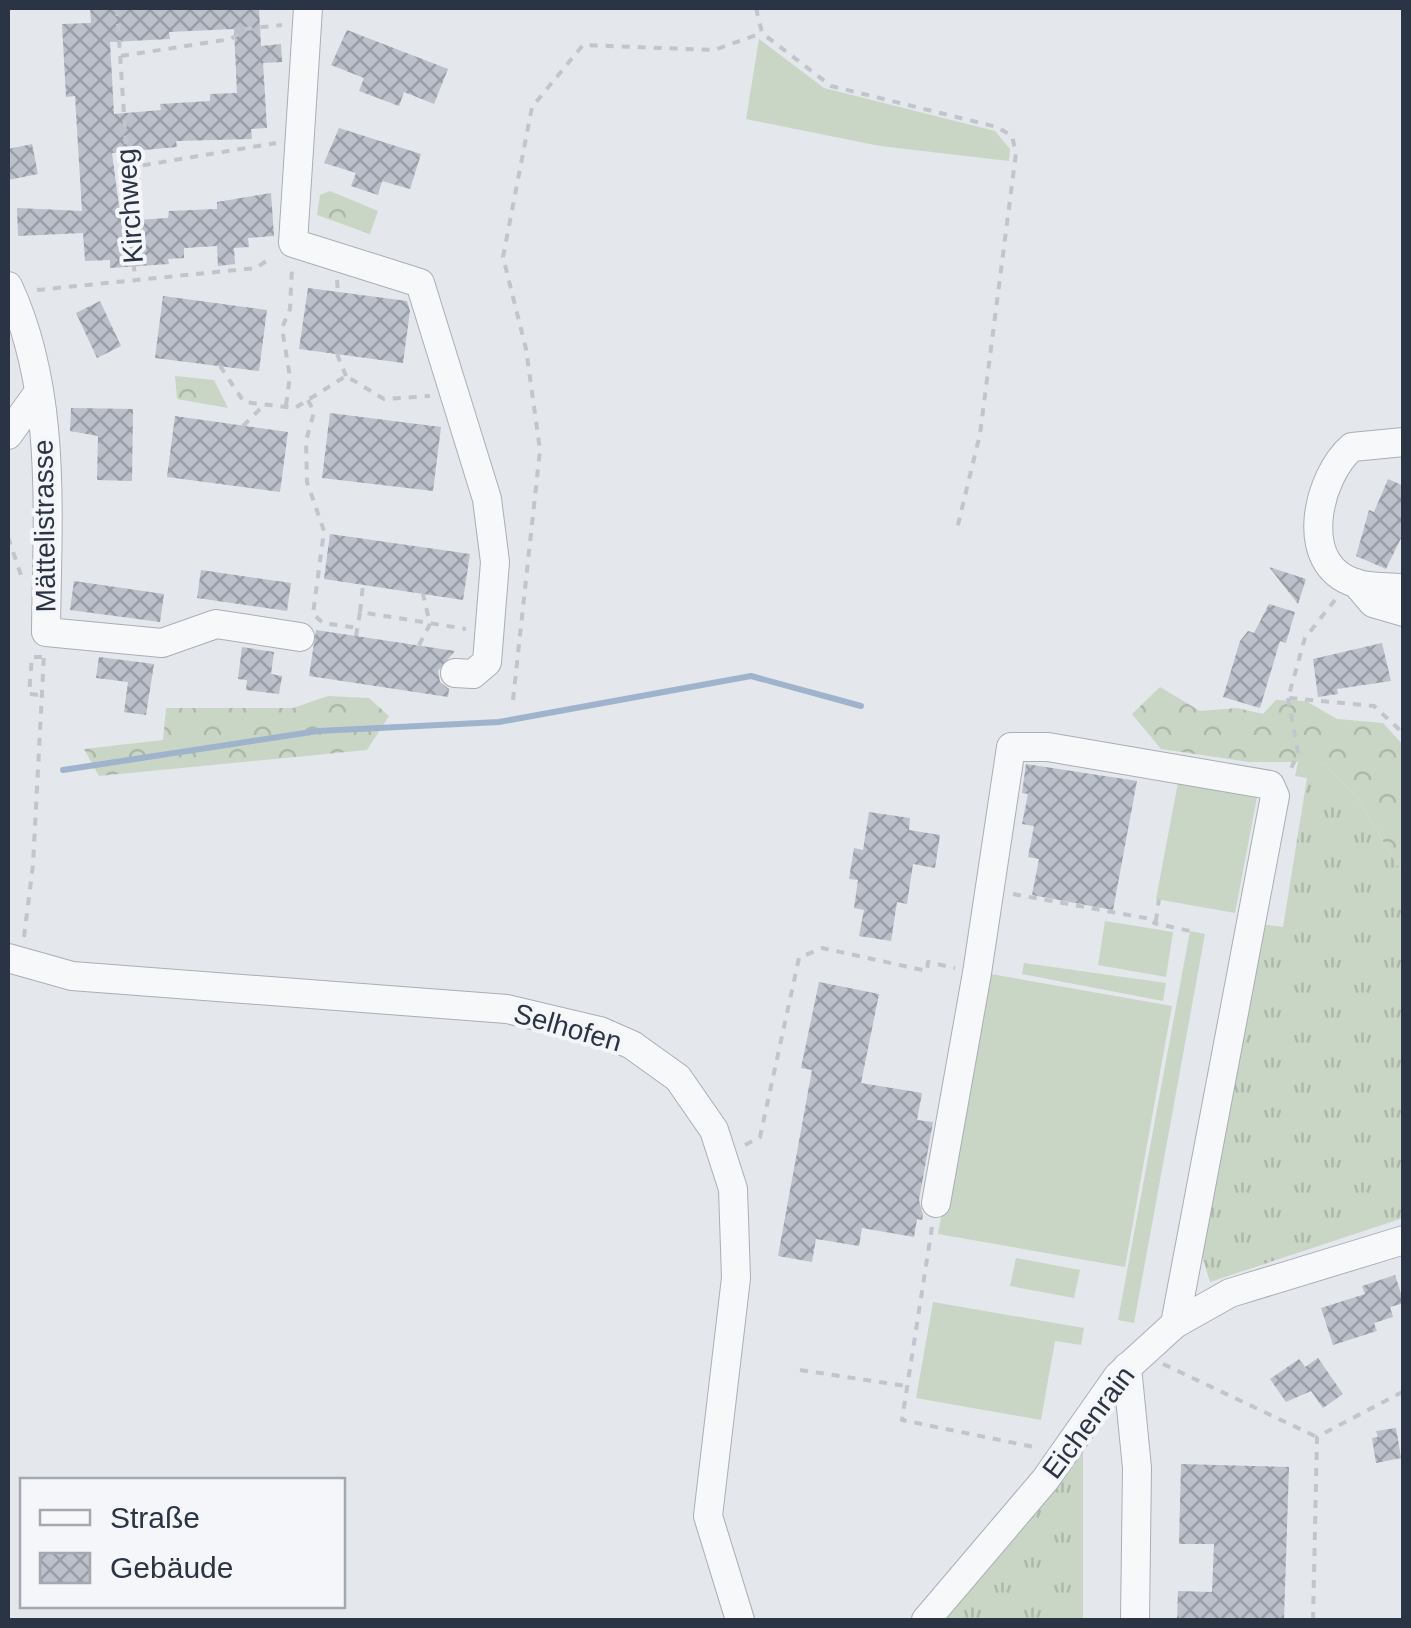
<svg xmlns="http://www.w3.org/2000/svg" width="1411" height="1628" viewBox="0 0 1411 1628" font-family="Arial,sans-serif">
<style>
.grass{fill:url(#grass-tufts)}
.forest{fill:url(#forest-crowns)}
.garden{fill:#c9d6c5}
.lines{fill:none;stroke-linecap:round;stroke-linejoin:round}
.stream{stroke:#9fb4cc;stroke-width:6}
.building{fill:url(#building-cross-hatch);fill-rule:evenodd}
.minor-casing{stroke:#a9aeb7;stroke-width:30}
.path{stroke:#c2c5cb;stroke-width:4;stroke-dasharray:8 8;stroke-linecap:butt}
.minor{stroke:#f7f8fa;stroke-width:28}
.labels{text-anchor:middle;stroke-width:8;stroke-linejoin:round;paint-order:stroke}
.street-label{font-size:28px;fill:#2b3445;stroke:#f4f6f9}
</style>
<defs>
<pattern id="grass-tufts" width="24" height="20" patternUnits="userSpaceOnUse" patternTransform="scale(2.5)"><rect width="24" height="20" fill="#c9d6c5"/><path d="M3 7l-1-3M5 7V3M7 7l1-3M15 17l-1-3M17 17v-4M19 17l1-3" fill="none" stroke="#adb8ab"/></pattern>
<pattern id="forest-crowns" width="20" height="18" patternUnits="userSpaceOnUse" patternTransform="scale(2.5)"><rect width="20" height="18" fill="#c9d6c5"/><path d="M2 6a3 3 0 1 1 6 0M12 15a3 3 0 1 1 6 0" fill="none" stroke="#adb8ab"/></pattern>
<pattern id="building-cross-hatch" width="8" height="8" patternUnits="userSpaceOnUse" patternTransform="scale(2.5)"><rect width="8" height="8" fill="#bbc0ca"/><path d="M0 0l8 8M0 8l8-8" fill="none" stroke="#989da6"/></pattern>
</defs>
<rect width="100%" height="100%" fill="#e4e7ec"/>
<path class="grass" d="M1298,762H1321L1356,795L1403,875V1218L1210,1282L1202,1256L1260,924L1283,927L1307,778L1295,776Z
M1083,1450V1620H936L1061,1483Z"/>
<path class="forest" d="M330,191L378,211L370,234L317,215L320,195Z
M175,376L214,380L228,408L177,399Z
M1160,687L1200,711L1237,708L1263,714L1276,700L1306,701L1337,719L1383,723L1403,745V875L1356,795L1321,762H1249L1161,749L1132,714Z
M328,696L369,698L389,716L367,750L99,776L84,749L163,740L166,708H293Z"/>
<path class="garden" d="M759,39L824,88L995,131L1010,149L1009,161L880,146L746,119Z
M1179,777L1258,792L1235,913L1156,899Z
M1105,921L1173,932L1166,977L1098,965Z
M1190,931L1205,934L1134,1323L1118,1320Z
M1024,963L1166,983L1163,1001L1022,974Z
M985,973L1172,1006L1125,1267L938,1234Z
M1016,1258L1080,1270L1074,1298L1010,1286Z
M933,1302L1084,1328L1081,1345L1055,1341L1041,1420L916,1398Z"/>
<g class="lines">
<path class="stream" d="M63,770L318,731L499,722L751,676L861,706"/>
</g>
<path class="building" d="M90,8H259L261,46L281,44L282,62L263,63L267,128L251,129L252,139L176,141L177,147L112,153L121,221L168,218L169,211L217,209V202L271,193L274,236L248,238L249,247L234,248L235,264L218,266L217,246L184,248V258L168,259L169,264L110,268V260L85,261L83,233L18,236L17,208L82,211L75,96L66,97L62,24L91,23ZM234,29L237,93L210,94V101L160,104L161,110L114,114L110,42L170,39L169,32Z
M347,30L448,69L434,104L404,92L399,106L359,91L364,78L331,65Z
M339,128L421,154L410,189L382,181L378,195L351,186L356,173L324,163Z
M32,144L38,174L8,180V149Z
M308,288L407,301L410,311L403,363L299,349Z
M163,296L267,310L259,371L155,358Z
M100,301L121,346L97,358L76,313Z
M71,408L133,409L132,481L97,480L98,436L70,431Z
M330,413L441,427L433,491L322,478Z
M175,416L288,432L280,492L167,477Z
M1388,479L1404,486V532L1386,569L1356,556L1369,510L1374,512Z
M330,534L470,554L463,600L324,579Z
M1269,567L1306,579L1298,604Z
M201,570L291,583L287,611L197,598Z
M74,581L164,594L160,622L70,610Z
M1269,604L1295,612L1286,643L1280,641L1260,708L1223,697L1240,641L1248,631L1254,633Z
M316,630L455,651L438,671L440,682L449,689L448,697L309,676Z
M1382,643L1391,681L1337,689L1338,694L1318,697L1313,659Z
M242,647L274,652L271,674L282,676L279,694L246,690L247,680L238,679Z
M99,657L154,664L146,715L124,712L128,682L96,678Z
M1026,764L1137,781L1113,910L1032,895L1039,859L1028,857L1034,826L1022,824L1028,794L1022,793Z
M869,812L910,818L909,830L940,835L935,868L913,864L907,904L897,902L891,941L859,936L864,910L854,908L858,880L849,879L854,848L863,850Z
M819,982L879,994L861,1083L922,1093L917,1120L933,1122L919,1200L923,1215L922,1220L917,1219L914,1237L862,1228L859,1246L816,1239L812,1262L778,1256L812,1070L801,1068Z
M1395,1275L1404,1303L1390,1307L1393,1317L1374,1323L1377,1331L1333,1345L1321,1308L1365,1294L1362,1286Z
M1318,1358L1343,1394L1323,1408L1311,1391L1286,1402L1270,1379L1299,1359L1305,1367Z
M1396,1428L1401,1458L1376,1463L1372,1438L1378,1437L1376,1431Z
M1181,1464L1289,1467L1284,1620H1177L1178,1591L1212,1592L1214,1544H1179Z"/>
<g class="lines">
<g class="minor-casing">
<path id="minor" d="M308,8L293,243L420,283L487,499L495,562L487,662L473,674L455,673
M8,286C58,393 47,518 46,632L162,643L216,624L300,637
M8,435L38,393
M1404,442L1352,447C1318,476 1296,564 1355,583C1370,588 1388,587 1404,588
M1356,583L1373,603L1404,612
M8,958L72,976L507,1009L600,1031L632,1045L678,1078L714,1130L733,1189L736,1278L708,1516L740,1620
M936,1203L977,973L1011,747H1048L1270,785L1275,796L1175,1324
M1127,1367L1137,1468L1135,1620
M926,1620L1045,1480L1118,1376L1175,1324L1230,1293L1404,1240"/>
</g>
<path class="path" d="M117,8L135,281
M756,8L762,33L831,86L997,127L1012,136L1016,153L980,434L957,529
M121,56L231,39L245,29L282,25
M127,168L276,143
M337,280L338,292
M37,290L256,268L272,257
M337,354L346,376
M220,366L244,402L295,408L346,376L384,399L430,396
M308,400L314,412L306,441L307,482L324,531L313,614L323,623L358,628
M286,405L290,377L282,328L290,309L292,267
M243,426L265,404
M8,537L21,575
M1335,600L1305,638L1288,698L1374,706L1404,734
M360,612L363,585
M356,636L360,612L466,629
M419,645L430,624L423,594
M42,657H32L29,694L42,695
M1288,698L1298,753L1290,771
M513,700L540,450L526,349L503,257L532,107L583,45L714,50L762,33
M1013,894L1156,920L1159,899
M1156,920L1154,923L1190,931
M24,937L33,865L44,654
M745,1145L760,1137L799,958L822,948L927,971L928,962L955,968
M932,1227L902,1420L1039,1448
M1163,1364L1317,1437
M800,1370L906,1386
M1313,1620L1317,1437L1404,1391"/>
<use href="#minor" class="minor"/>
</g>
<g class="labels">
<g class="street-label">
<text transform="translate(129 206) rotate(-94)" y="10">Kirchweg</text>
<text transform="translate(44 526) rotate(-91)" y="10">Mättelistrasse</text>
<text transform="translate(568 1027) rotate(16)" y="10">Selhofen</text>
<text transform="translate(1088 1422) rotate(-53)" y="10">Eichenrain</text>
</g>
</g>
<rect width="1411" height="1628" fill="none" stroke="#2b3445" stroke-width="20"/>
<rect x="20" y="1478" width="325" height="130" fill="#f4f6f9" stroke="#a4a8b1" stroke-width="2.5"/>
<rect x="40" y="1510" width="50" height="15" fill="#f7f8fa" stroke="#a4a8b1" stroke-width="2.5"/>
<text x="110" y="1528" font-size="30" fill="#2b3445">Straße</text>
<rect x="40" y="1553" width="50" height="30" fill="url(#building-cross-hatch)" stroke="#a4a8b1" stroke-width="2.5"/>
<text x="110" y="1578" font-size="30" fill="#2b3445">Gebäude</text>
</svg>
